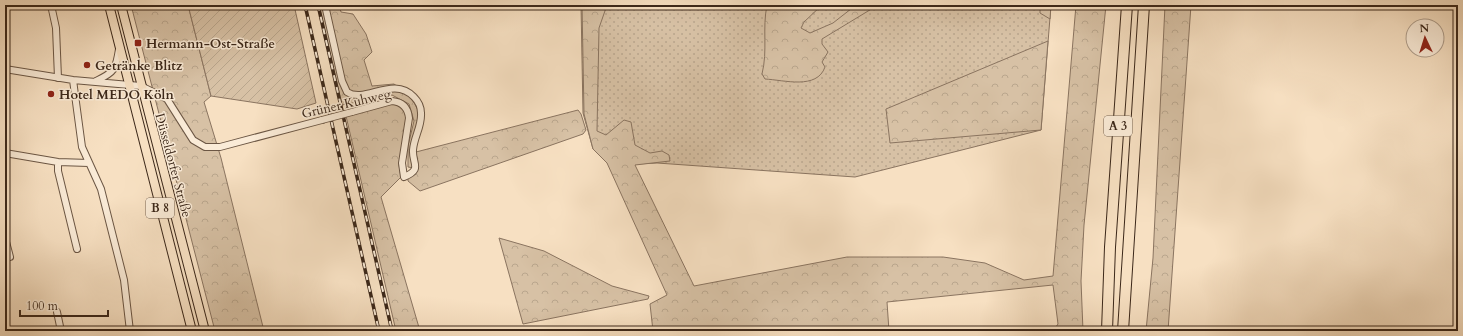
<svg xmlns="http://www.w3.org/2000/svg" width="1463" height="336" viewBox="0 0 1463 336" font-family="Cardo,serif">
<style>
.grass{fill:url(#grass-dots);stroke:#8a7460}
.forest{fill:url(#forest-crowns);stroke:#8a7460}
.garden{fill:url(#garden-furrows);stroke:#8a7460}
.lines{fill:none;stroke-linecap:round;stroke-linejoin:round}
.minor-casing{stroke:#6b5644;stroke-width:8}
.major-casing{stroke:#3c281a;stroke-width:10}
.highway-casing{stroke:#3c281a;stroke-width:12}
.minor{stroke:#faebd7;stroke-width:6}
.major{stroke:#f7e0c2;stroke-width:8}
.highway{stroke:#f7e0c2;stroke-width:10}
.rail-casing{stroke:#3c281a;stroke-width:3.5}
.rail{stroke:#faebd7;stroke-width:2;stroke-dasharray:6;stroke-linecap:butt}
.minor-bridge-casing{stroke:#6b5644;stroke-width:8;stroke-linecap:butt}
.minor-bridge{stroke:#faebd7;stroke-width:6}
.poi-dot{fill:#8f2418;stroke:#faebd7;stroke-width:1.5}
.labels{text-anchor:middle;stroke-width:3;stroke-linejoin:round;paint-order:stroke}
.shield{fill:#faebd7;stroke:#756253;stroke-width:1}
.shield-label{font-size:12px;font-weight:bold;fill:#3c281a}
.poi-label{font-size:13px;font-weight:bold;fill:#3c281a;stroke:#faebd7;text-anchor:start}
.street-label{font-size:13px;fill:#3c281a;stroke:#faebd7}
</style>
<defs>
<pattern id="grass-dots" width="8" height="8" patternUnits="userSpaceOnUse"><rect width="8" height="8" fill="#d7c1a5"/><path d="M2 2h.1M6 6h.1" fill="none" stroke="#b9a68d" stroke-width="1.8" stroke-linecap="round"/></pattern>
<pattern id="forest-crowns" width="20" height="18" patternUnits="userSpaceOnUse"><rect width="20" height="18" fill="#d7c1a5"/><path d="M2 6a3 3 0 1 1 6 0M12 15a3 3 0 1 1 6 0" fill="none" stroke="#b9a68d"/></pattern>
<pattern id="garden-furrows" width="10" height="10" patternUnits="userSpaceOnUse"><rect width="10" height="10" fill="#d7c1a5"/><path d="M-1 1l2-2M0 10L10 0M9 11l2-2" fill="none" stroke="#b9a68d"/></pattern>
</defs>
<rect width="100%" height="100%" fill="#f7e0c2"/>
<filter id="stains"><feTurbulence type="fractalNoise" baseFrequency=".005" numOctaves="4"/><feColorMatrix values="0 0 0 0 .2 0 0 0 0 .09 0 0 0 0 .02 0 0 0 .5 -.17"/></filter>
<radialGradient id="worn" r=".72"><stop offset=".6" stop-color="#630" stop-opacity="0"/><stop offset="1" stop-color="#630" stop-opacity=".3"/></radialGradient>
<path class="grass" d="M581,5H1051L1041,130L855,177L657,163L635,164L607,163L593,149L583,113Z"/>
<path class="forest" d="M131,5H188L211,96L204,102L221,158L264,331H215Z
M319,5H339L341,12L353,14L366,34L372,52L364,60L372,86L394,84C406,93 414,99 419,113L414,168L408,167V146L414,121L409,104L392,95L342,105Z
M582,5H607L599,28L597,131L606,135L624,120L631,122L635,145L650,153L662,151L669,155L670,161L635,165L694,286L847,257H943L985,263L1024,280L1053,276L1076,5H1106L1084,225L1081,281L1083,331H1053L1058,324L1053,285L887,302L889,331H653L650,304L667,295L607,163L593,149L584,114Z
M767,5H822L804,22L801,28L810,33L833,23L856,5H878L822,39V44L828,52L822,62L825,67C817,90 784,80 765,79L762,74C768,50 762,29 767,5Z
M1040,5H1051L1050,19L1040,13Z
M1165,5H1191L1168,331H1146L1153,258Z
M1048,41L1041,130L890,143L886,109Z
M391,104H399L405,113L406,119L399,165L401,177L381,197L420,331H396L346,116Z
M578,110L581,114L586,130L583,134L420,191L408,181V178L418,169L416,152Z
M499,238L544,251L612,286L649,296L648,299L523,324Z"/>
<path class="garden" d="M188,5H294L316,103L297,109L211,96Z"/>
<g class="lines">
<g class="minor-casing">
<path id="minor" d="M51,5L56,28L58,78
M325,5L342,81L347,92C365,104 393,75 414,97C418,101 421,107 421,113C422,126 414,137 413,150C412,164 423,169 404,177L402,163L409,118C408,108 403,102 392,101L352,112
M5,69L73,80L141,86L167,99L193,140L205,147H220L322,120
M73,80L82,147L101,189L124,280L130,331
M96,81C115,72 116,69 119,49
M5,153L58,162L89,163
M58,162V171L77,249
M5,238L10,257
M57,312L61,331"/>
</g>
<g class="major-casing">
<path id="major" d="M109,5L192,331
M121,5L205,331"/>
</g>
<g class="highway-casing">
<path id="highway" d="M1107,331L1110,247L1127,5
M1123,331L1144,5"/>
</g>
<use href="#minor" class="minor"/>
<use href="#major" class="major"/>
<use href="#highway" class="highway"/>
<g class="rail-casing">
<path id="rail" d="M305,5L379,331
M318,5L392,331"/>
</g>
<use href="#rail" class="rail"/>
<g class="minor-bridge-casing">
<path id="minor-bridge" d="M322,120L352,112"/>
</g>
<use href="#minor-bridge" class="minor-bridge"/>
</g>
<g class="poi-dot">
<rect x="134" y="39" width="8" height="8" rx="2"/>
<circle cx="87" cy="65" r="4"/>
<circle cx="51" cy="94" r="4"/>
</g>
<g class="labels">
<g class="shield">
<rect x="1104" y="116" width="28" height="20" rx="3"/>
<rect x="146" y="198" width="28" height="20" rx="3"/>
</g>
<g class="shield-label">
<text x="1118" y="130">A 3</text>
<text x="160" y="212">B 8</text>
</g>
<g class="poi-label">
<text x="146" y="48">Hermann-Ost-Straße</text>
<text x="95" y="70">Getränke Blitz</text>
<text x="59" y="99">Hotel MEDO Köln</text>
</g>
<g class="street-label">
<text transform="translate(346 103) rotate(-13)" y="5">Grüner Kuhweg</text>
<text transform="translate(174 165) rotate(75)" y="5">Düsseldorfer Straße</text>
</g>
</g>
<rect width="1463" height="336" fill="none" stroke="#f7e0c2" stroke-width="20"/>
<rect x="6" y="6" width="1451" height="324" fill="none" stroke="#3c281a" stroke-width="2"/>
<rect x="10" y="10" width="1443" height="316" fill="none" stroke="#3c281a"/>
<g transform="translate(1425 38) rotate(356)"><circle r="19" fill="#faebd7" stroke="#ae9d8b"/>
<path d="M0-3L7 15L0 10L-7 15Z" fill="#8f2418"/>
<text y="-6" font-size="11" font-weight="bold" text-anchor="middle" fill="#3c281a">N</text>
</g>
<path d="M20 310v6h88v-6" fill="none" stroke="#3c281a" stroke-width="2"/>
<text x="26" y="310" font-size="12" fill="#3c281a" stroke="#faebd7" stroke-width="3" paint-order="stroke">100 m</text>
<rect width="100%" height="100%" filter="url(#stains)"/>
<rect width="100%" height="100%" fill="url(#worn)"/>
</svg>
